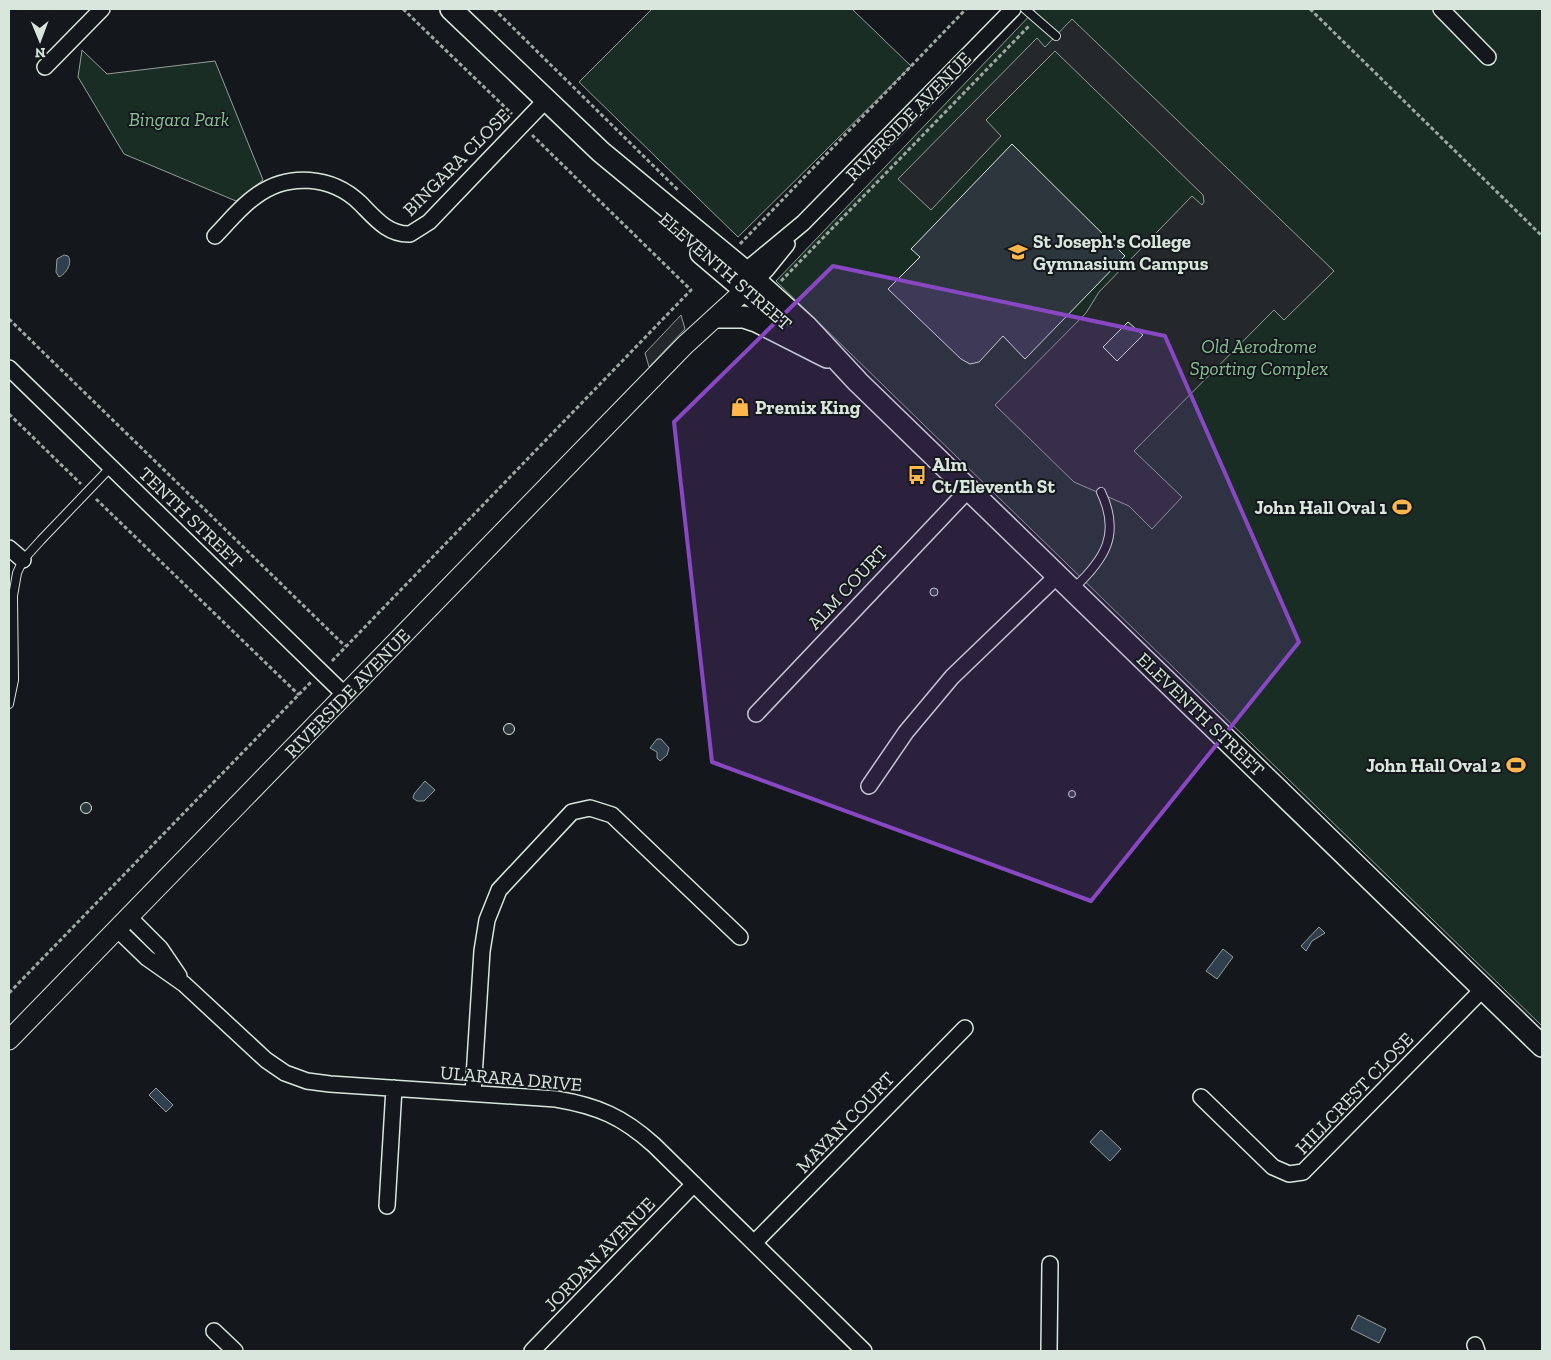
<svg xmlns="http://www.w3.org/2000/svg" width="1551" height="1360" viewBox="0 0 1551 1360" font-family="'Zilla Slab',serif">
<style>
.green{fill:#1a2d24;stroke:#939e99}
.parking{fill:#24282b;stroke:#939e99}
.water{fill:#2f3f4d;stroke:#939e99}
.building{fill:#2c363c;stroke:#d8e6dc}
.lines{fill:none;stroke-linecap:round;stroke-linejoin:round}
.service-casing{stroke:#d8e6dc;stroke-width:10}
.minor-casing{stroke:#d8e6dc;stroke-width:18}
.tertiary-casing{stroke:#d8e6dc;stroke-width:21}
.secondary-casing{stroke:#d8e6dc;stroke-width:24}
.path{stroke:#9da8a2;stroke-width:3;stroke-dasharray:4 2.5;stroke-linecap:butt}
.service{stroke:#14181c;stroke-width:8}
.minor{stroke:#14181c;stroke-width:15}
.tertiary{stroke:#14181c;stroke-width:19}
.secondary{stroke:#14181c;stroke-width:21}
.marked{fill:#8948c3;fill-opacity:0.2;stroke:#8948c3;stroke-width:4;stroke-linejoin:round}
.labels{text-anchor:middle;stroke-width:4;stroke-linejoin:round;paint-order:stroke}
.street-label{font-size:19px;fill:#d8e6dc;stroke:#14181c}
.park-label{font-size:19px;font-style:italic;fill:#8ac095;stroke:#14181c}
.poi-label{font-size:19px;font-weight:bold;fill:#d8e6dc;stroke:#14181c;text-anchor:start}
</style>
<rect width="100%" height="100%" fill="#14181c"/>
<path class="green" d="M652,9H852L911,66L738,237L579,82Z
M1036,9H1542V1026L776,281Z
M82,50L107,74L215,61L263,180L236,201L124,154L78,77Z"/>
<path class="parking" d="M1072,19L1334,271L1284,320L1274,310L1134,451L1182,497L1152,529L1129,506L1074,482L995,405L1086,313L1099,292L1192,196L1202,205L1204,202L1203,195L1055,51L986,120L1001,136L931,210L898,179L1037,38L1045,47Z
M681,315L685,329L649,367L645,353Z"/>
<path class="water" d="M64,255L68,256C73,263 66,274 59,277L56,272L57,259Z
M657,739H661L669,748L667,755L660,761L657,758V752L650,748Z
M425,781L435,790L424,801H417L413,798L414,794Z
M1319,927L1325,933L1312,941L1306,951L1301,946Z
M1223,949L1233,957L1217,979L1206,971Z
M156,1088L173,1105L166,1112L149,1095Z
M1101,1130L1121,1149L1110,1161L1090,1142Z
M1358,1315L1386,1329L1379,1343L1351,1329Z"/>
<path class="building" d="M1012,144L1125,256L1025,359L1003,336L979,362L970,364L961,359L888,289L920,257L911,249Z
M1128,322L1143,335L1117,361L1103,347Z
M930 592a4 4 0 1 1 8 0a4 4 0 1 1-8 0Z
M503.5 729a5.5 5.5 0 1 1 11 0a5.5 5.5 0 1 1-11 0Z
M1068.5 794a3.5 3.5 0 1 1 7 0a3.5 3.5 0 1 1-7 0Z
M80.5 808a5.5 5.5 0 1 1 11 0a5.5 5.5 0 1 1-11 0Z"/>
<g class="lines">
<g class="service-casing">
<path id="service" d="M1025,9L1056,36
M1074,588C1105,559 1121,534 1101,492
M9,704L14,680L13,596L17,573L23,560L41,540L111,467"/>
</g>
<g class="minor-casing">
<path id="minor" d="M1441,9L1488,57
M45,67L102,9
M215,236C228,223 240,207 256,196C288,172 332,176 360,203C375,218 388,235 410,234L429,222L545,101
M739,276L803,223L1013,9
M749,287L766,270L787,244
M9,368L345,695
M9,548L23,560
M756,714L969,489
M869,786L906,732L952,677L1058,575
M129,917L160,948L179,976
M117,929L147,958L184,984L266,1060L285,1073L307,1081L330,1084L556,1099C598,1106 623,1117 654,1145L864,1351
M473,1093L482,951L487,920L499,890L572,812L590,808L612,815L740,937
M1201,1097L1273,1167L1289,1174L1303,1172L1484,988
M387,1206L394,1088
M754,1243L965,1028
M214,1331L235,1351
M1475,1345L1477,1351
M532,1351L694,1184
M1049,1351L1050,1264"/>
</g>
<g class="tertiary-casing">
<path id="tertiary" d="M9,1040L685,345L744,291"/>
</g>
<g class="secondary-casing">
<path id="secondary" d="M451,9L601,152L745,271L806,326L858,382L1542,1046
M701,253L767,309
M719,317H744L756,321L827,357"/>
</g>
<path class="path" d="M403,9L512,114
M494,9L678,190
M1310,9L1542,236
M740,244L966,9
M781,281L1029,26
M9,319L345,646
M9,414L81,484
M96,499L299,695
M332,661L691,290L532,135
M9,993L312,681"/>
<use href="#service" class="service"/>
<use href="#minor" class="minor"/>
<use href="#tertiary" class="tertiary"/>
<use href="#secondary" class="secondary"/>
</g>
<path class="marked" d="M833,266L1165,336L1299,642L1091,901L712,762L674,422Z"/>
<defs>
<g id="school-bare" transform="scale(1.5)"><path d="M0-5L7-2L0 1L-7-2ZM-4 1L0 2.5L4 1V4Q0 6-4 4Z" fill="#ffb74d" stroke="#14181c" stroke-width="2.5" paint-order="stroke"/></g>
<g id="shop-bare" transform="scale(1.5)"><path d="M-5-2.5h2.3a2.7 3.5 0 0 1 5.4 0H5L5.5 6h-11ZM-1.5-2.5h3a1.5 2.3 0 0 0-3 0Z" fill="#ffb74d" stroke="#14181c" stroke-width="2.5" paint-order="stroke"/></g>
<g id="bus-bare" transform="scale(1.5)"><path d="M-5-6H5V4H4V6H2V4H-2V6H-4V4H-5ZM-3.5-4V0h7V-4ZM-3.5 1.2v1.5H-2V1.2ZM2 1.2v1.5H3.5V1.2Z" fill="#ffb74d" stroke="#14181c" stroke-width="2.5" paint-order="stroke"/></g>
<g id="stadium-bare" transform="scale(1.5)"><path d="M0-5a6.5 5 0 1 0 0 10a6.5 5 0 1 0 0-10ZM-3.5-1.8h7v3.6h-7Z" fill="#ffb74d" stroke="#14181c" stroke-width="2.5" paint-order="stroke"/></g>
</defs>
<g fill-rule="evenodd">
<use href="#school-bare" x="1018" y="252"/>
<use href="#shop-bare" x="740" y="407"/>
<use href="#bus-bare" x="917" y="475"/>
<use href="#stadium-bare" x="1402" y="507"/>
<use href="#stadium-bare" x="1516" y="765"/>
</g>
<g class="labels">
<g class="street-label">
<text transform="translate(908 116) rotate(-46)" y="7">RIVERSIDE AVENUE</text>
<text transform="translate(456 162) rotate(-45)" y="7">BINGARA CLOSE</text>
<text transform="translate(726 271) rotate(41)" y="7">ELEVENTH STREET</text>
<text transform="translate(191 517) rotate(44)" y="7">TENTH STREET</text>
<text transform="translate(847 587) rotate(-47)" y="7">ALM COURT</text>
<text transform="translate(347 693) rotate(-46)" y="7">RIVERSIDE AVENUE</text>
<text transform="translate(1201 714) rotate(44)" y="7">ELEVENTH STREET</text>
<text transform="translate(511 1078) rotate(5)" y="7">ULARARA DRIVE</text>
<text transform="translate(1354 1093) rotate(-46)" y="7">HILLCREST CLOSE</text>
<text transform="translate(845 1122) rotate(-46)" y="7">MAYAN COURT</text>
<text transform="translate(599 1254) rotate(-46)" y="7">JORDAN AVENUE</text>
</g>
<g class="park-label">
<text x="179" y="126">Bingara Park</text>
<text x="1259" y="353">Old Aerodrome<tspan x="1259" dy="22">Sporting Complex</tspan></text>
</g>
<g class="poi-label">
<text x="1033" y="248">St Joseph's College<tspan x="1033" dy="22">Gymnasium Campus</tspan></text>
<text x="755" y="414">Premix King</text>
<text x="932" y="471">Alm<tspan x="932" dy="22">Ct/Eleventh St</tspan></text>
<text x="1387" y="514" text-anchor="end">John Hall Oval 1</text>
<text x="1501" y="772" text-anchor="end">John Hall Oval 2</text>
</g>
</g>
<rect width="1551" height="1360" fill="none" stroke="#d8e6dc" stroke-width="20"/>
<g transform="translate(40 40) rotate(179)" stroke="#14181c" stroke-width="4" paint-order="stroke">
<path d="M0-4L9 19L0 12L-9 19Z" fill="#d8e6dc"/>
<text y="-8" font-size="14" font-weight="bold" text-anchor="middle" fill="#d8e6dc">N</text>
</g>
</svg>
